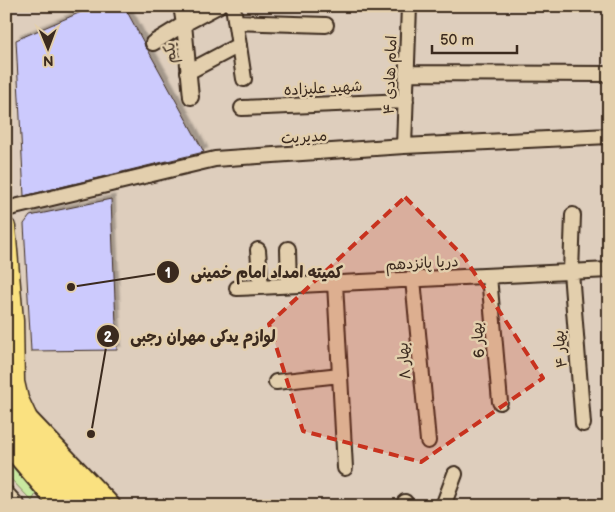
<svg xmlns="http://www.w3.org/2000/svg" width="615" height="512" viewBox="0 0 615 512" font-family="'Balsamiq Sans','Playpen Sans Arabic',sans-serif">
<style>
.green{fill:#c8e8a0;stroke:#82895f}
.building{fill:#cccafd;stroke:#3b2a1e;filter:url(#shadow)}
.lines{fill:none;stroke-linecap:round;stroke-linejoin:round}
.minor-casing{stroke:#3b2a1e;stroke-width:18}
.major-casing{stroke:#3b2a1e;stroke-width:21}
.highway-casing{stroke:#3b2a1e;stroke-width:24}
.minor{stroke:#e3cfad;stroke-width:14}
.major{stroke:#fae180;stroke-width:18}
.highway{stroke:#fae180;stroke-width:20}
.marked{fill:#c8321e;fill-opacity:0.2;stroke:#c8321e;stroke-width:4;stroke-dasharray:10 6;stroke-linejoin:round}
.labels{text-anchor:middle;stroke-width:5;stroke-linejoin:round;paint-order:stroke}
.street-label{font-size:15px;fill:#3b2a1e;stroke:#e3cfad}
.leader{fill:none;stroke:#3b2a1e;stroke-width:2}
.callout-dot{fill:#3b2a1e;stroke:#e3cfad;stroke-width:2}
.mark-label{font-size:15px;text-anchor:middle;font-weight:bold;fill:#fff}
.callout-label{font-size:16px;text-anchor:middle;font-weight:bold;fill:#3b2a1e;stroke:#e3cfad;stroke-width:5;stroke-linejoin:round;paint-order:stroke}
</style>
<defs>
<filter id="shadow"><feDropShadow dx="4" dy="-4" stdDeviation="1" flood-color="#0004"/></filter>
</defs>
<rect width="100%" height="100%" fill="#decebd"/>
<filter id="ink" filterUnits="userSpaceOnUse"><feTurbulence type="fractalNoise" baseFrequency=".02" numOctaves="2"/><feDisplacementMap in="SourceGraphic" scale="10" xChannelSelector="R" yChannelSelector="G"/><feConvolveMatrix kernelMatrix="1 2 1 2 8 2 1 2 1" color-interpolation-filters="sRGB"/></filter>
<g filter="url(#ink)">
<path class="green" d="M6,446L42,483L32,501L6,474Z"/>
<path class="building" d="M95,6H124L144,43L145,47L148,50L204,152L24,196L16,40Z
M111,199L117,350L31,351L24,224L30,216Z"/>
<g class="lines">
<g class="minor-casing">
<path id="minor" d="M181,6L184,24L191,97
M233,6L244,79
M236,22L326,25
M153,43L184,24L218,6
M188,72L239,45
M406,73L609,74
M242,108L406,101
M404,146L409,6
M6,209L215,159L404,146L609,136
M573,215L571,272L583,424
M288,249L289,285
M258,250L261,287
M489,276L500,402
M413,279L428,441
M335,283L345,468
M237,288L609,270
M276,382L340,375
M6,493L18,506
M404,506L405,502
M443,506L455,474"/>
</g>
<g class="major-casing">
<path id="major" d="M6,227L14,321L15,382L19,399L27,416"/>
</g>
<g class="highway-casing">
<path id="highway" d="M6,397L110,506
M6,423L35,451L84,506
M6,441L61,506"/>
</g>
<use href="#minor" class="minor"/>
<use href="#major" class="major"/>
<use href="#highway" class="highway"/>
</g>
</g>
<path class="marked" d="M405,197L464,257L543,378L421,462L303,431L269,324Z"/>
<g class="labels">
<g class="street-label">
<text transform="translate(170 53) rotate(-95)" y="5">یکم</text>
<text transform="translate(390 75) rotate(-88)" y="5">امام هادی ۴</text>
<text transform="translate(323 88) rotate(-3)" y="5">شهید علیزاده</text>
<text transform="translate(304 137) rotate(-4)" y="5">مدیریت</text>
<text transform="translate(422 263) rotate(-3)" y="5">دریا پانزدهم</text>
<text transform="translate(478 340) rotate(-95)" y="5">بهار 6</text>
<text transform="translate(560 349) rotate(-95)" y="5">بهار ۴</text>
<text transform="translate(404 361) rotate(-95)" y="5">بهار ۸</text>
</g>
</g>
<path class="leader" d="M71 287L168 272M91 434L108 336"/>
<g class="callout-dot">
<circle cx="71" cy="287" r="5"/>
<circle cx="91" cy="434" r="5"/>
<circle cx="168" cy="272" r="12"/>
<circle cx="108" cy="336" r="12"/>
</g>
<g class="mark-label">
<text x="168" y="278">1</text>
<text x="108" y="342">2</text>
</g>
<g class="callout-label">
<text x="267" y="278">کمیته امداد امام خمینی</text>
<text x="203" y="342">لوازم یدکی مهران رجبی</text>
</g>
<rect width="615" height="512" fill="none" stroke="#e3cfad" stroke-width="25"/>
<rect x="12" y="12" width="590" height="487" fill="none" stroke="#3b2a1e" stroke-width="2" filter="url(#ink)"/>
<g transform="translate(48 48) rotate(179)" stroke="#e3cfad" stroke-width="4" paint-order="stroke">
<path d="M0-4L9 19L0 12L-9 19Z" fill="#3b2a1e"/>
<text y="-8" font-size="14" font-weight="bold" text-anchor="middle" fill="#3b2a1e">N</text>
</g>
<path d="M432 45v8h85v-8" fill="none" stroke="#3b2a1e" stroke-width="2.5"/>
<text x="440" y="45" font-size="15" fill="#3b2a1e" stroke="#e3cfad" stroke-width="4" paint-order="stroke">50 m</text>
</svg>
